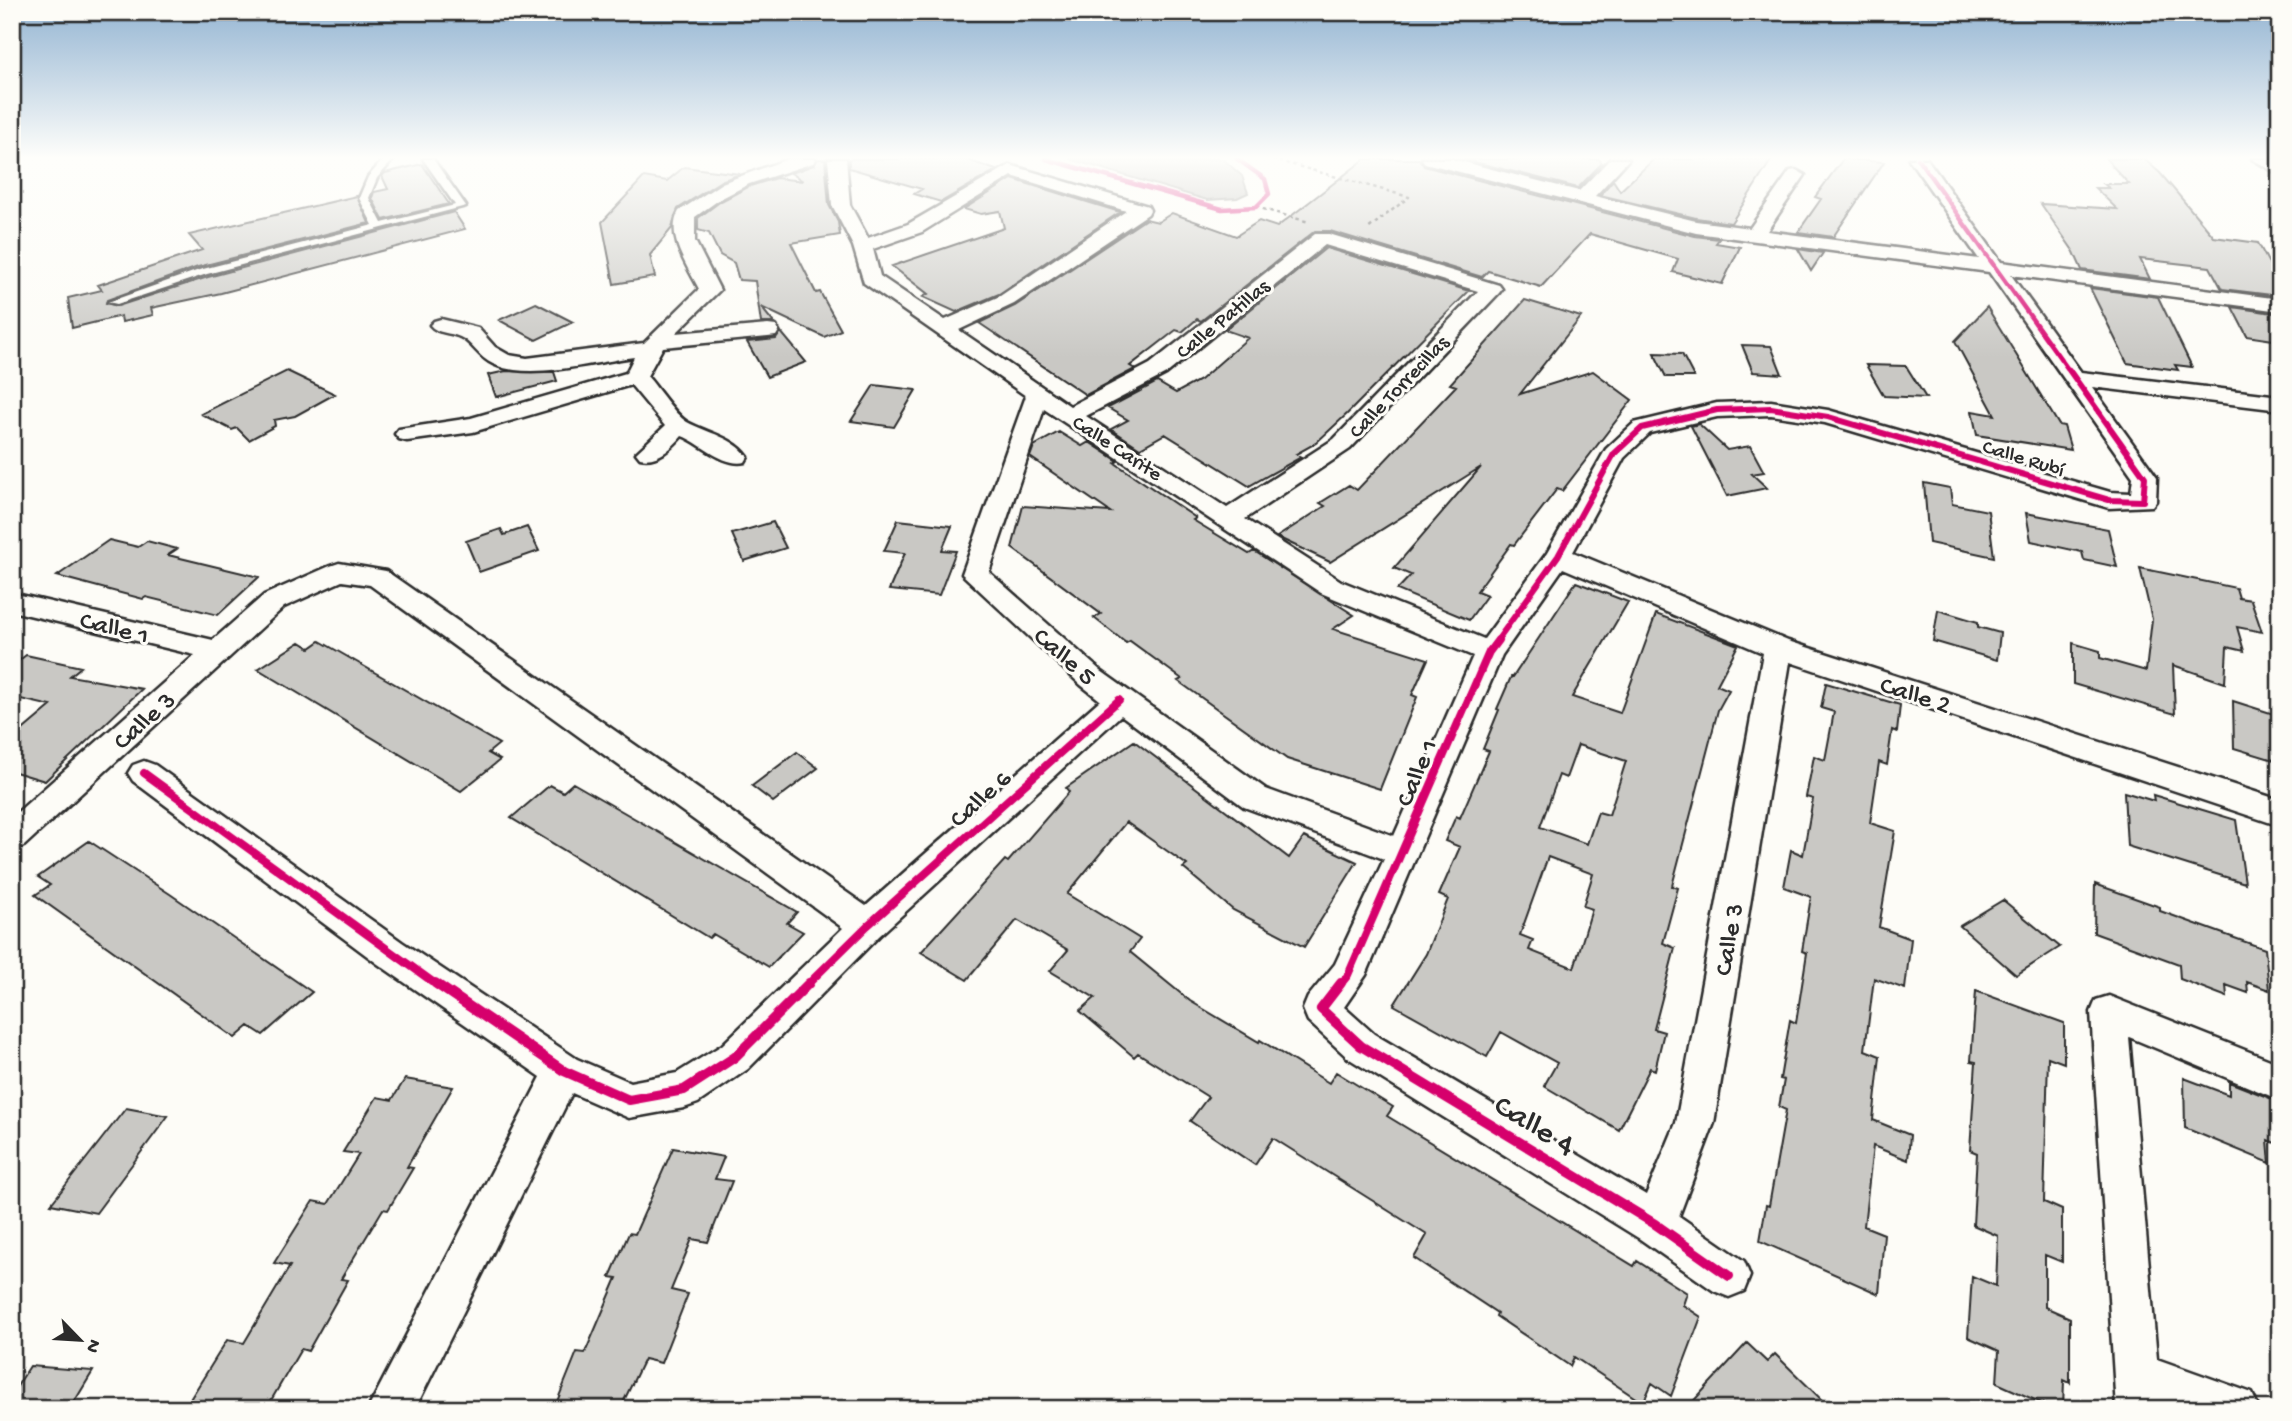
<svg xmlns="http://www.w3.org/2000/svg" width="2292" height="1421" viewBox="0 0 2292 1421" font-family="'Gochi Hand',sans-serif">
<style>
.water{fill:#b5b4b1;stroke:#7e7d7b;stroke-width:2}
.building{fill:#c9c8c4;stroke:#2b2b2b;stroke-width:2;fill-rule:evenodd}
.lines{fill:none;stroke-linecap:round;stroke-linejoin:round}
.service-casing{stroke:#2b2b2b;stroke-width:5}
.minor-casing{stroke:#2b2b2b;stroke-width:5}
.path{stroke:#2b2b2b;stroke-width:2.5;stroke-dasharray:3.5 3.5;stroke-linecap:butt}
.service{fill:#fdfcf7;fill-rule:evenodd}
.minor{fill:#fdfcf7;fill-rule:evenodd}
.cycleway-far3-casing{stroke:#fdfcf7;stroke-width:7}
.cycleway-far2-casing{stroke:#fdfcf7;stroke-width:10}
.cycleway-far1-casing{stroke:#fdfcf7;stroke-width:12}
.cycleway-casing{stroke:#fdfcf7;stroke-width:14}
.cycleway-far3{stroke:#d6006c;stroke-width:4.5}
.cycleway-far2{stroke:#d6006c;stroke-width:6}
.cycleway-far1{stroke:#d6006c;stroke-width:8}
.cycleway{stroke:#d6006c;stroke-width:10}
.labels{text-anchor:middle;stroke-width:6;stroke-linejoin:round;paint-order:stroke}
.far-street-label{font-size:21px;fill:#2b2b2b;stroke:#fdfcf7}
.street-label{font-size:26px;fill:#2b2b2b;stroke:#fdfcf7}
.near-street-label{font-size:32px;fill:#2b2b2b;stroke:#fdfcf7}
</style>
<rect width="100%" height="100%" fill="#fdfcf7"/>
<filter id="ink" filterUnits="userSpaceOnUse"><feTurbulence type="fractalNoise" baseFrequency=".0143" numOctaves="2"/><feDisplacementMap in="SourceGraphic" scale="14" xChannelSelector="R" yChannelSelector="G"/><feConvolveMatrix kernelMatrix="1 2 1 2 8 2 1 2 1" color-interpolation-filters="sRGB"/></filter>
<g filter="url(#ink)">
<path class="water" d="M1070,159H1223L1242,176L1248,193L1237,198L1207,200Z"/>
<path class="building" d="M818,159H825L829,205L838,222L840,235L791,243L816,293L820,292L841,330L824,337L761,307L774,323H761L755,281L739,280L734,263L720,255L709,233L698,230V218L721,201L750,186L776,178L803,181L791,173L814,165Z
M849,159H965L996,170L941,202L914,194L922,189L849,168Z
M1365,159H1419L1424,166L1695,236L1719,239L1716,243L1740,247L1722,284L1673,272L1678,259L1590,234L1541,287L1488,271L1482,277L1330,231H1315L1201,321L1197,319L1182,332L1176,330L1130,366L1135,369L1086,395L979,323L1015,306L1146,219L1158,222L1172,213L1236,236L1259,221L1277,227Z
M1463,159H1599L1602,163L1578,188Z
M1654,159H1772L1731,223L1696,218L1600,195L1613,180L1620,191Z
M1843,159L1884,162L1833,237L1798,232L1821,199L1815,197Z
M2106,159H2144L2160,173L2214,237L2258,243L2280,284V296L2222,289L2210,267L2140,259L2150,279L2082,270L2074,252L2041,204L2117,209L2095,188H2109L2104,184H2129Z
M422,164L449,204L383,220L372,198L374,192L388,189L382,176L385,173Z
M684,167L740,174L721,181L678,209L672,228L650,255L655,277L614,284L602,222L644,177L667,181Z
M1012,179L1120,212L999,294L956,312L923,297L928,294L892,266L1004,228L1000,211L981,214L964,209Z
M357,196L369,223L198,267L107,300L106,303L118,306L208,277L454,212L465,229L221,293L151,308L153,315L122,322L121,316L72,328L68,298L102,290L98,285L202,250L189,235Z
M1326,248L1469,291L1347,414L1316,443L1296,454L1301,457L1249,486L1165,434L1140,448L1111,429L1128,420L1108,408L1157,382L1176,393L1200,380L1248,338L1225,330Z
M1798,249L1823,253L1811,271Z
M2090,288L2158,297L2192,367L2175,365L2178,370L2127,363Z
M1525,300L1581,317L1520,394L1593,371L1632,400L1562,491L1557,489L1514,545L1511,544L1477,591L1487,595L1469,620L1397,590L1411,575L1394,568L1481,467L1330,562L1277,537L1325,506L1320,503L1349,485L1357,490L1456,386L1450,384Z
M536,303L573,322L536,340L499,320Z
M1987,307L2059,425L2064,426L2071,450L1977,435L1972,411L1995,415L1955,341Z
M2232,307L2280,314V341L2247,336Z
M781,332L806,362L767,377L747,342L776,339Z
M1742,345L1771,346L1782,374L1753,372Z
M1654,353L1682,354L1694,377H1666Z
M1866,365L1906,366L1926,398L1884,396Z
M287,371L335,394L295,416L274,420L275,426L249,440L237,428L232,430L201,414Z
M506,371L554,372L557,381L496,397L488,375Z
M874,385L916,390L894,427L851,421Z
M1699,424L1727,450L1750,446L1764,472L1752,474L1767,488L1727,496L1691,426Z
M1059,432L1082,446L1089,442L1118,461L1115,463L1196,518L1193,520L1249,554L1254,551L1354,615L1333,629L1428,659L1412,695L1417,697L1380,789L1287,759L1178,681L1182,679L1130,641L1126,643L1094,618L1101,614L1012,548L1023,506L1110,512L1030,457L1034,446Z
M1924,483L1950,488L1952,504L1988,511L1994,557L1929,543Z
M2026,513L2108,529L2117,567L2084,560L2082,552L2031,541Z
M898,520L952,526L942,550L956,551L939,595L889,590L905,553L884,551Z
M773,522L786,548L744,561L732,534Z
M527,527L539,551L479,572L466,541L501,529L504,535Z
M109,540L138,547L147,541L177,549L168,555L259,577L218,615L146,597L143,599L57,576Z
M2140,568L2236,588L2239,598L2251,600L2262,632L2237,627L2244,651L2227,647L2225,683L2173,665L2175,714L2073,684V643L2100,651V658L2146,671L2152,619Z
M1576,582L1628,602L1572,697L1620,713L1656,614L1738,645L1717,685L1729,690L1718,710L1672,886L1678,888L1663,943L1675,948L1654,1029L1664,1032L1655,1070L1650,1068L1619,1130L1544,1086L1557,1063L1501,1032L1487,1057L1394,1005L1426,954L1448,899L1439,895L1460,847L1445,841L1456,816L1460,818L1489,751L1483,749L1499,710L1497,709L1511,677H1513ZM1578,745L1626,761L1609,815L1598,812L1587,844L1540,827L1559,775L1566,778ZM1548,857L1593,874L1583,906L1592,909L1574,968L1529,950L1533,940L1520,935Z
M1938,610L1978,622V627L2000,633L1997,660L1933,641Z
M320,641L499,744L488,753L500,760L461,791L258,669L300,642L310,648Z
M26,655L81,667L70,676L142,689L45,781L12,771V739L51,706L12,697V666Z
M1826,683L1900,705L1897,732L1892,730L1887,765L1879,762L1870,823L1895,831L1879,927L1911,939L1905,989L1874,978L1865,1050L1880,1056L1873,1120L1910,1135L1908,1160L1873,1146L1864,1226L1884,1234L1879,1294L1760,1241L1766,1205L1769,1206L1786,1110L1779,1107L1784,1080L1780,1079L1790,1020L1796,1023L1807,953L1802,951L1811,897L1784,887L1791,850L1803,855L1813,799L1806,797L1814,756L1825,760L1834,712L1821,708Z
M2233,701L2280,716V762L2234,748Z
M1134,741L1289,858L1304,837L1357,862L1304,947L1233,910L1183,868L1187,865L1126,822L1067,894L1140,939L1130,952L1190,1001L1259,1042L1260,1040L1329,1083L1336,1072L1393,1107L1387,1116L1634,1266L1637,1261L1687,1293L1683,1305L1701,1317L1671,1396L1652,1383L1643,1403L1574,1357L1570,1366L1496,1316L1497,1313L1414,1258L1427,1235L1273,1138L1255,1165L1190,1121L1208,1097L1138,1053L1134,1057L1080,1011L1095,998L1050,971L1068,950L1017,920L967,980L921,952L1005,860L1008,862L1069,792L1066,788Z
M797,752L818,768L773,802L752,786Z
M573,783L797,912L787,923L803,932L769,967L713,934L709,938L511,818L550,785L563,792Z
M2124,792L2154,801L2153,795L2236,820L2245,883L2127,846Z
M89,841L170,894L312,992L263,1035L249,1026L235,1038L35,895L50,885L38,877Z
M2095,884L2160,907V911L2265,949L2269,990L2247,982L2248,993L2226,985L2227,997L2180,979L2179,964L2094,933Z
M2003,900L2060,947L2016,975L1960,926Z
M1976,991L2064,1023V1063L2048,1057L2044,1202L2062,1210V1262L2045,1255V1307L2070,1318V1383L2064,1380L2063,1409H2055L1997,1383L1999,1351L1968,1337L1972,1276L1996,1286L1998,1236L1973,1225L1977,1153L1970,1150L1976,1062L1971,1061Z
M2184,1078L2229,1095V1082L2280,1102V1145L2268,1140L2270,1163L2185,1128Z
M405,1079L453,1087L407,1167L413,1168L388,1210L383,1209L341,1279L348,1280L308,1351L301,1349L266,1409H184L227,1340L244,1343L290,1266L274,1263L313,1201L328,1204L359,1154L343,1152L377,1097L392,1100Z
M126,1108L168,1116L96,1213L51,1204Z
M673,1148L724,1157L715,1179L732,1181L708,1242L692,1239L671,1290L688,1294L661,1363L644,1359L620,1409H554L577,1352L585,1353L617,1278L610,1277L629,1233L635,1234Z
M1747,1343L1767,1362L1775,1354L1831,1409H1686Z
M30,1366L93,1371L70,1409H12V1394Z"/>
<g class="lines">
<g class="service-casing">
<path id="service" d="M384,159H394L377,178L369,198L382,223L455,205L423,159H433L466,206L207,274L117,304L108,302L199,270L373,225L359,198L368,177Z"/>
</g>
<g class="minor-casing">
<path id="minor" d="M788,159H816L813,163L749,184L720,199L695,217V241L720,290L676,333L768,325L776,326L779,331L776,336L768,337L663,347L647,376C658,388 674,414 687,422C707,433 734,437 748,457L745,462C723,467 701,443 682,436C671,449 657,462 640,458L636,453L665,426L631,385L473,432L407,441L399,439L395,434L399,429L471,418L626,373L634,357C595,362 528,381 493,364C479,358 472,342 460,337C450,332 437,334 430,325L434,321L441,319L478,328L495,347L509,355L527,358L644,343L699,289C688,267 665,236 679,211L722,183Z
M828,159H846L850,205L868,238L908,224L1010,165L1148,206L1150,210L1148,214L1014,304L959,330L1070,406L1150,364L1315,234H1329L1499,285L1502,289L1499,293L1350,449L1245,519L1341,581L1484,639L1547,553L1606,449L1634,423L1717,403L1771,401L1828,410L2110,492L2131,493L2133,477L1989,272L1696,233L1425,163L1422,159H1452L1579,191L1610,159H1629L1595,196L1696,221L1750,228L1790,171L1796,170L1805,175L1767,231L1979,259L1909,159H1927L2001,262L2280,299V311L2011,275L2081,372L2280,396V410L2092,387L2157,477L2156,501L2152,506L2109,508L1825,423L1771,415L1717,417L1650,433L1624,458L1573,552L1788,641L2280,800V826L1790,662L1714,1123L1679,1216L1744,1261L1750,1276L1744,1291L1729,1297L1714,1291L1640,1239L1348,1058L1308,1021L1303,1009L1308,997L1335,964L1384,859L1244,807L1121,715L879,936L748,1069L698,1103L684,1108L629,1118L572,1093L415,1409H368L541,1077L378,964L133,781L128,773L133,765L144,761L155,765L402,942L577,1059L630,1082L677,1073L722,1045L843,928L370,585L342,581L284,607L24,846L12,850V817L195,655L12,611V593L213,640L264,595L330,566L339,563L386,571L866,906L1100,700L1081,685L962,574L1026,396L864,283L853,246L832,205ZM1012,176L1126,211L1000,296L945,320L880,276L873,249L922,232ZM1325,245L1478,291L1334,439L1227,508L1086,416L1166,374ZM1044,409L1321,593L1473,656L1394,836L1266,789L1101,671L989,572ZM1563,568L1763,653L1676,1123L1646,1195L1374,1034L1344,1007L1366,975L1502,655Z
M2252,159H2274L2280,163V175Z
M2109,996L2280,1064V1100L2129,1037L2157,1359L2252,1393L2259,1409H2172L2161,1405L2162,1409H2116L2091,1012L2096,1000Z"/>
</g>
<path class="path" d="M1272,159L1409,197L1368,229
M1151,189L1222,209L1256,207L1269,194L1265,179L1237,159
M1256,207L1309,222"/>
<use href="#service" class="service"/>
<use href="#minor" class="minor"/>
<g class="cycleway-far3-casing">
<path id="cycleway-far3" d="M1046,159L1222,209L1256,207L1269,194L1265,179L1237,159
M1918,159L2070,372"/>
</g>
<g class="cycleway-far2-casing">
<path id="cycleway-far2" d="M1496,642L1558,556L1614,454L1642,428L1717,410L1771,408L1828,417L2109,500L2143,501L2145,477L2069,370"/>
</g>
<g class="cycleway-far1-casing">
<path id="cycleway-far1" d="M144,773L437,985
M807,985L867,926L1119,700
M1340,985L1348,975L1489,652L1498,640"/>
</g>
<g class="cycleway-casing">
<path id="cycleway" d="M435,983L564,1071L629,1100L684,1090L735,1057L809,983
M1341,983L1321,1009L1361,1046L1655,1224L1729,1276"/>
</g>
<use href="#cycleway-far3" class="cycleway-far3"/>
<use href="#cycleway-far2" class="cycleway-far2"/>
<use href="#cycleway-far1" class="cycleway-far1"/>
<use href="#cycleway" class="cycleway"/>
</g>
</g>
<linearGradient id="sky" x2="0" y2="1"><stop stop-color="#93b4d2"/><stop offset="0.44" stop-color="#fefefb"/><stop offset="1" stop-color="#fefefb" stop-opacity="0"/></linearGradient>
<rect width="2292" height="358" fill="url(#sky)"/>
<g class="labels">
<g class="far-street-label">
<text transform="translate(1222 318) rotate(-39)" y="7">Calle Patillas</text>
<text transform="translate(1398 386) rotate(-46)" y="7">Calle Torrecillas</text>
<text transform="translate(1118 447) rotate(33)" y="7">Calle Carite</text>
<text transform="translate(2024 457) rotate(17)" y="7">Calle Rubí</text>
</g>
<g class="street-label">
<text transform="translate(115 626) rotate(14)" y="9">Calle 1</text>
<text transform="translate(1066 655) rotate(41)" y="9">Calle 5</text>
<text transform="translate(1916 693) rotate(18)" y="9">Calle 2</text>
<text transform="translate(143 719) rotate(-42)" y="9">Calle 3</text>
<text transform="translate(1415 772) rotate(-67)" y="9">Calle 1</text>
<text transform="translate(979 797) rotate(-42)" y="9">Calle 6</text>
<text transform="translate(1727 939) rotate(-80)" y="9">Calle 3</text>
</g>
<g class="near-street-label">
<text transform="translate(1536 1123) rotate(31)" y="11">Calle 4</text>
</g>
</g>
<rect width="2292" height="1421" fill="none" stroke="#fdfcf7" stroke-width="42"/>
<rect x="21" y="21" width="2250" height="1379" fill="none" stroke="#2b2b2b" stroke-width="2.5" filter="url(#ink)"/>
<g transform="translate(80 1340) rotate(115)" stroke="#fdfcf7" stroke-width="5" paint-order="stroke">
<path d="M0-5L12 26L0 18L-12 26Z" fill="#2b2b2b"/>
<text y="-10" font-size="19" font-weight="bold" text-anchor="middle" fill="#2b2b2b">N</text>
</g>
</svg>
